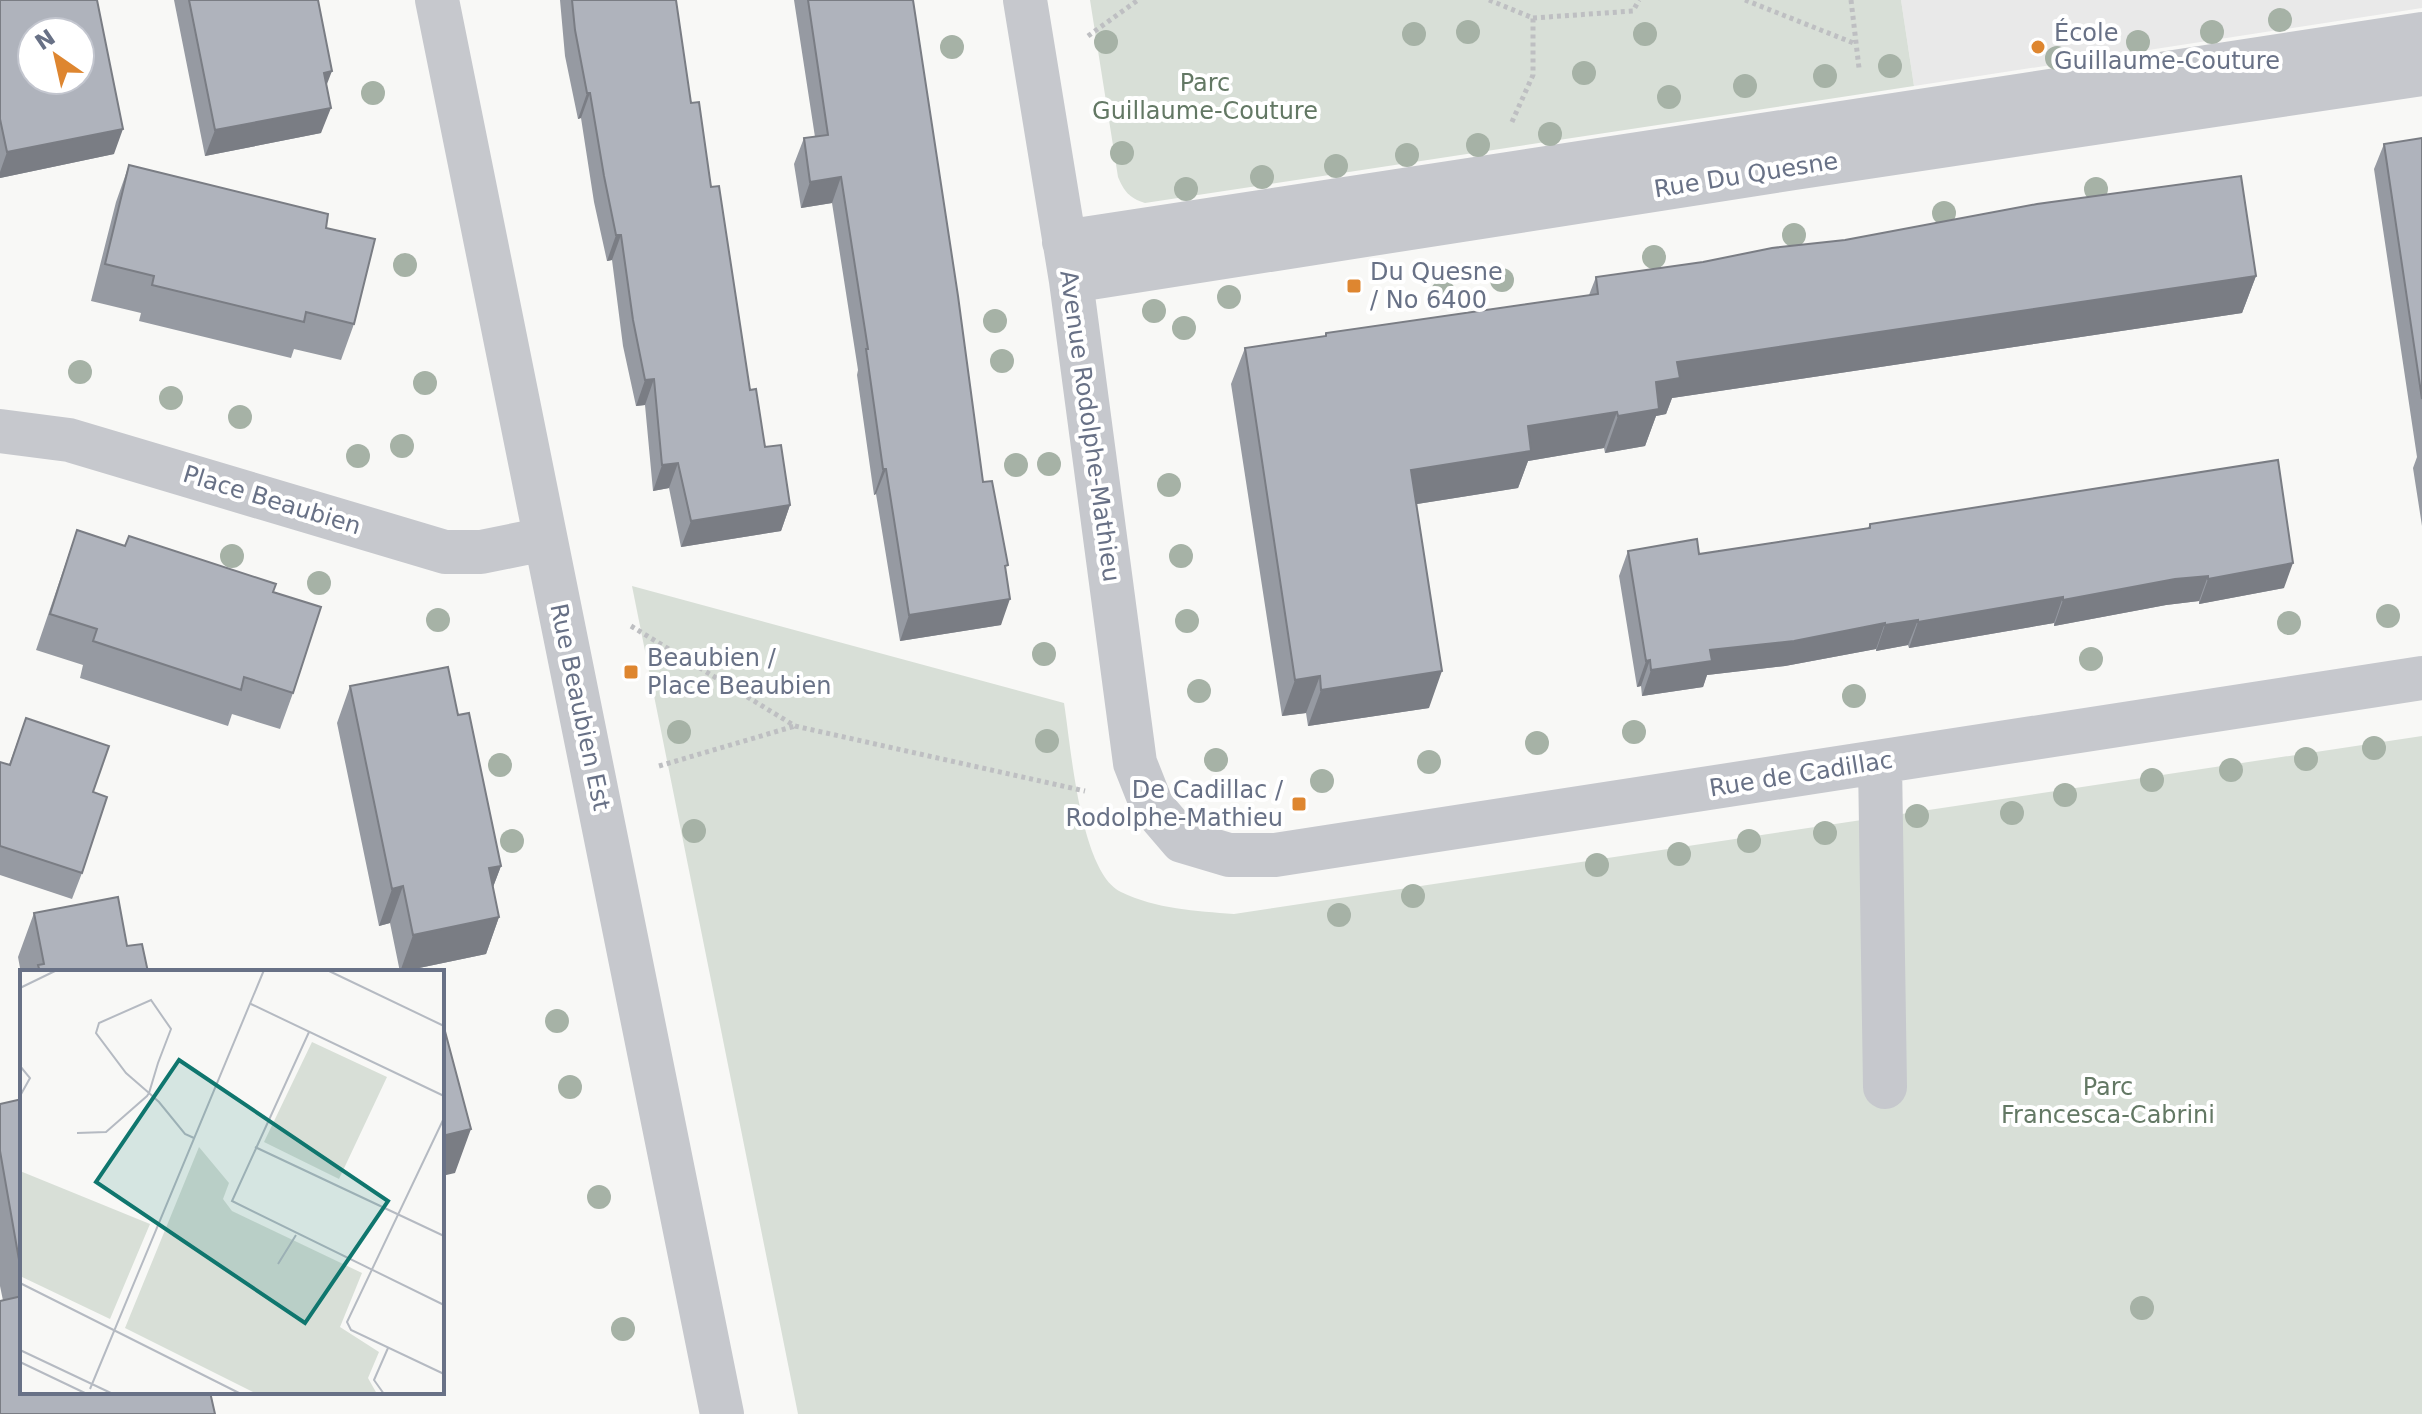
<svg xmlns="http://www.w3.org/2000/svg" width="2422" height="1414" viewBox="0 0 2422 1414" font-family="'DejaVu Sans',sans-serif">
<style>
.built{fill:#e9e9e9}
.green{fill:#d8dfd7}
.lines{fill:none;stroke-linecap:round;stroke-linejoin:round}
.path{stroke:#bebfc2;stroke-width:5;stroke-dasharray:4 4;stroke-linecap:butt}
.minor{stroke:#c6c8cd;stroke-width:44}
.tree{fill:#a6b2a6}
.wall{fill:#969aa2}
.shaded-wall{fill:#7a7d84}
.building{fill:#afb3bc;stroke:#7a7d84;stroke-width:2;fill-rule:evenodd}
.poi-dot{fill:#de8630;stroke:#fff;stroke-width:3}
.labels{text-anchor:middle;stroke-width:8;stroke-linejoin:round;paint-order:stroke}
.poi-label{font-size:24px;fill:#687186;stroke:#fff;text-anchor:start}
.park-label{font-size:24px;fill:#637864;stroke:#fff}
.street-label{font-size:24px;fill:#687186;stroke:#fff}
.inset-road{fill:none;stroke:#b5bac2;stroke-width:2}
.view{fill:#0f766e;fill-opacity:0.15;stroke:#0f766e;stroke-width:4}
.inset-edge{fill:none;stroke:#687186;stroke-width:4}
</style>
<rect width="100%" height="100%" fill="#f8f8f6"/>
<path class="built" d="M1901,0H2422V8L1914,86Z"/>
<path class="green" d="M1090,0H1901L1914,86L1145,203C1129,198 1124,191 1118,177Z
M632,586L1064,703C1071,746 1080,872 1121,892C1156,909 1196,911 1234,914L2422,736V1414H798Z"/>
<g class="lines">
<path class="path" d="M1489,0L1533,18V75L1511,124
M1745,0L1856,44
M1851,0L1859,68
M1533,18L1633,11L1639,0
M1088,36L1138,0
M631,626L795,726L1085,791
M659,766L795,726"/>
<path class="minor" d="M437,0L722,1414
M1025,0L1071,281L1135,763L1152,806L1182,841L1229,855H1275L2422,678
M1064,242L2422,34
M1071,281L1794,168L2422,74
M0,431L69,440L445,552H481L545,539
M1880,762L1885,1087"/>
</g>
<g class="tree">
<circle cx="2280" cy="20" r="12"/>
<circle cx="1468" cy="32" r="12"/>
<circle cx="2212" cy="32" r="12"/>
<circle cx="1414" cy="34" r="12"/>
<circle cx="1645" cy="34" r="12"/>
<circle cx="1106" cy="42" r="12"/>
<circle cx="2138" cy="42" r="12"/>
<circle cx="952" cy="47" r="12"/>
<circle cx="2057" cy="58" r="12"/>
<circle cx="1890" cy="66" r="12"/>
<circle cx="1584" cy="73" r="12"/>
<circle cx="1825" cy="76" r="12"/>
<circle cx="1745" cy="86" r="12"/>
<circle cx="373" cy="93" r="12"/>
<circle cx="1669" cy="97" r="12"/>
<circle cx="1550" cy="134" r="12"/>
<circle cx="1478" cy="145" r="12"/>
<circle cx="1122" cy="153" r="12"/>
<circle cx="1407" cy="155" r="12"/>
<circle cx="1336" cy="166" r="12"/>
<circle cx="1262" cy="177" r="12"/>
<circle cx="1186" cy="189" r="12"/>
<circle cx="2096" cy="189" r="12"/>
<circle cx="1944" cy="213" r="12"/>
<circle cx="1794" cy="235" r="12"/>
<circle cx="1654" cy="257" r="12"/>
<circle cx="405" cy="265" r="12"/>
<circle cx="1502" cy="280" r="12"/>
<circle cx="1443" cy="292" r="12"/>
<circle cx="1229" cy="297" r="12"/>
<circle cx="1154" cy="311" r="12"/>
<circle cx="995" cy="321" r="12"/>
<circle cx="1184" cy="328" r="12"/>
<circle cx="1002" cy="361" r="12"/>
<circle cx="80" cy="372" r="12"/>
<circle cx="425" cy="383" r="12"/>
<circle cx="171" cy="398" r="12"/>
<circle cx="240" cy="417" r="12"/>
<circle cx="402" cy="446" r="12"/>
<circle cx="358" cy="456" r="12"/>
<circle cx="1049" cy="464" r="12"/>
<circle cx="1016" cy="465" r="12"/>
<circle cx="1169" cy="485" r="12"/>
<circle cx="232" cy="556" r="12"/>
<circle cx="1181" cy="556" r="12"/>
<circle cx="319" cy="583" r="12"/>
<circle cx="2388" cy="616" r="12"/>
<circle cx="438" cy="620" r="12"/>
<circle cx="1187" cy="621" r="12"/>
<circle cx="2289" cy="623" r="12"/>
<circle cx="1044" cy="654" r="12"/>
<circle cx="2091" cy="659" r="12"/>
<circle cx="1199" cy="691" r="12"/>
<circle cx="1854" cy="696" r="12"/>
<circle cx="679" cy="732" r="12"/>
<circle cx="1634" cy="732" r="12"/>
<circle cx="1047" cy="741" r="12"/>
<circle cx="1537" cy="743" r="12"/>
<circle cx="2374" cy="748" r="12"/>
<circle cx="2306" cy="759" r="12"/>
<circle cx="1216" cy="760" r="12"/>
<circle cx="1429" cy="762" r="12"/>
<circle cx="500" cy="765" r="12"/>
<circle cx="2231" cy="770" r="12"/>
<circle cx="2152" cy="780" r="12"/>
<circle cx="1322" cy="781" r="12"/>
<circle cx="2065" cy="795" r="12"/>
<circle cx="2012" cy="813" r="12"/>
<circle cx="1917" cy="816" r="12"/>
<circle cx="694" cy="831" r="12"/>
<circle cx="1825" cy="833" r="12"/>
<circle cx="512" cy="841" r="12"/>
<circle cx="1749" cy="841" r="12"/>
<circle cx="1679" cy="854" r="12"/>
<circle cx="1597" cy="865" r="12"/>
<circle cx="1413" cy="896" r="12"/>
<circle cx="1339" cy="915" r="12"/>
<circle cx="557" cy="1021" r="12"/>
<circle cx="570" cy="1087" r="12"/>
<circle cx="599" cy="1197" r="12"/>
<circle cx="2142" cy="1308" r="12"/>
<circle cx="623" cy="1329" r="12"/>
</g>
<path class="wall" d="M0,0L114,154L0,178Z
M174,0H318L326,86L321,133L205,156Z
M560,0H676L691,103L711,187L750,390L765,447L790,505L781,531L681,547L669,488L653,491L645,405L636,406L623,346L612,260L607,261L594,202L581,118L578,119L565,56Z
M794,0H913L983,482L1006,570L1001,625L900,641L876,494L874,495L857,375L858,370L832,203L801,208L794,164L804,138L815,137Z
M2422,138V526L2413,468L2417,457L2374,169L2384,144Z
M129,165L326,228L354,324L341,360L294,349L291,358L139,321L141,313L91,301L116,202Z
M2256,276L2242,313L1672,398L1666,414L1656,416L1645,446L1605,453L1604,448L1528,461L1518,488L1417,504L1429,708L1308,726L1306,713L1282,716L1231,384L1245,348L1325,336L1326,333L1589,295L1596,277Z
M1870,524L2284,588L2199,604V601L2166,605L2054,626V623L1909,648L1908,645L1876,651V649L1785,666L1707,675L1703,687L1642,696L1641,686L1637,687L1619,576L1628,551L1699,554L1868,528Z
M77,530L125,546L273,592L293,693L280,729L232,714L228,726L80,678L83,665L36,650Z
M350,686L458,715L501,866L493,887L499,917L486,954L400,972L390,923L379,926L337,723Z
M26,718L93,792L82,873L72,899L0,875V763L9,765Z
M34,913L127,946L148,972H22V979L18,957Z
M22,1099V1392L0,1286V1104Z"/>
<path class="shaded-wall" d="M332,71L322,97L324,73Z
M587,93H590L581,118L578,119Z
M331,108L321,133L205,156L215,130Z
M123,129L114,154L0,178V172L7,152Z
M841,177L832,203L801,208L810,182Z
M616,235H621L612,260L607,261Z
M2256,276L2242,313L1672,398L1666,414L1656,416L1645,446L1605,453L1618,416L1677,362Z
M654,379L645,405L636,406L645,380Z
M1617,412L1604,448L1528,461L1518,488L1398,507L1411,470L1528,426Z
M678,463L669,488L653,491L662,465Z
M883,469H886L876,494L874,495Z
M790,505L781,531L681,547L691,521Z
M2293,563L2284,588L2199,604L2208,579Z
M2208,576L2199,601L2166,605L2054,626L2063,600L2175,579Z
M2063,597L2054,623L1909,648L1918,622Z
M1010,599L1001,625L900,641L909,615Z
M1918,620L1908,645L1876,651L1885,625Z
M1885,623L1876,649L1785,666L1707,675L1703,687L1642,696L1651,670L1710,650Z
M1650,660L1641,686L1637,687L1646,661Z
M1442,671L1429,708L1308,726L1321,690Z
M1320,676L1306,713L1282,716L1295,680Z
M501,866L487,903L489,868Z
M403,886L390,923L379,926L392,889Z
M499,917L486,954L400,972L413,935Z
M471,1129L455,1173L442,1176V1136Z"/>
<path class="building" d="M0,0H97L123,129L7,152L0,119ZM32,32H80V80H32Z
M189,0H318L332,71L324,73L331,108L215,130Z
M572,0H676L691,103L699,102L711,187L719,186L750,390L756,389L765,447L781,445L790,505L691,521L678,463L662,465L654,379L645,380L633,320L621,235H616L604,176L590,93H587L575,30Z
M808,0H913L958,296L983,482L992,481L1008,565L1005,566L1010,599L909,615L886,469H883L866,349H868L841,177L810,182L804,138L828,135Z
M2422,138V399L2384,144Z
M129,165L328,214L326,228L375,239L354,324L306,312L304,322L152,285L154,276L105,264Z
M2241,176L2256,276L1677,362L1680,378L1656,382L1659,409L1618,416L1617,412L1528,426L1531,451L1411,470L1442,671L1321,690L1320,676L1295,680L1245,348L1326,336V333L1598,294L1596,277L1703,262L1772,248L1845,240L2037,204Z
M2278,460L2293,563L2208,579V576L2175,579L2063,600V597L1918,622V620L1885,625V623L1794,641L1710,650L1712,661L1651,670L1650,660L1646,661L1628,551L1697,539L1699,554L1870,528V524Z
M77,530L125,546L129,536L276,584L273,592L321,607L293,693L244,677L241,690L93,641L97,629L50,614Z
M448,667L458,715L469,713L501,866L489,868L499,917L413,935L403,886L392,889L350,686Z
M26,718L109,746L93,792L107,797L82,873L0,846V762L10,765Z
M118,897L127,946L142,944L148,972H40L38,965L44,964L34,913Z
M442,1020L471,1129L442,1136Z
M22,1099V1277L0,1151V1104Z
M22,1296V1392H210L215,1414H0V1301Z"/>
<g class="poi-dot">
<circle cx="2038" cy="47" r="8"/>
<rect x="1346" y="278" width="16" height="16" rx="4"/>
<rect x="623" y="664" width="16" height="16" rx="4"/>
<rect x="1291" y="796" width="16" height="16" rx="4"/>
</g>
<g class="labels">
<g class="poi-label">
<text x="2054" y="41">École<tspan x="2054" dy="28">Guillaume-Couture</tspan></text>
<text x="1370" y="280">Du Quesne<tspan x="1370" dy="28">/ No 6400</tspan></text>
<text x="647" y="666">Beaubien /<tspan x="647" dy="28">Place Beaubien</tspan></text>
<text x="1283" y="798" text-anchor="end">De Cadillac /<tspan x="1283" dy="28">Rodolphe-Mathieu</tspan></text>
</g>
<g class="park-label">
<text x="1205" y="91">Parc<tspan x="1205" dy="28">Guillaume-Couture</tspan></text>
<text x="2108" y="1095">Parc<tspan x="2108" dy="28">Francesca-Cabrini</tspan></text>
</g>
<g class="street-label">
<text transform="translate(1746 175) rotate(-9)" y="8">Rue Du Quesne</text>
<text transform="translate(1090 426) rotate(82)" y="8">Avenue Rodolphe-Mathieu</text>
<text transform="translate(272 500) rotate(17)" y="8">Place Beaubien</text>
<text transform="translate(580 707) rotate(78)" y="8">Rue Beaubien Est</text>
<text transform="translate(1801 774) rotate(-9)" y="8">Rue de Cadillac</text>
</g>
</g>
<g transform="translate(20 970)">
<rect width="424" height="424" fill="#f8f8f6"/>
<path d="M292,72L367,107L319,209L244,172ZM179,177L209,213L203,229L212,241L342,303L320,357L359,382L348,408L357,424H237L105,358ZM0,201L130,254L90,349L0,306Z" fill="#d8dfd7"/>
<path class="inset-road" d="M307,0L424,56M0,18L37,0M231,34L424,126M289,62L212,231L424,335M0,96L10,108L0,126M424,148L327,352L331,360L424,404M57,163L86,162L127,126L129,123L138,93L151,59L131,30L79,53L76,63L106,103L129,123L139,132L165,164L174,168M235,177L424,266M258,294L276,265M0,313L221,424M0,380L93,424M0,392L67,424M70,419L244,0M364,424L354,410L368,378"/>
<path class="view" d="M159,90L368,231L285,353L76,212Z"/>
<rect width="424" height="424" class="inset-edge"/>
</g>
<g transform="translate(56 56) rotate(326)"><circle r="38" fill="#ffffff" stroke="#c3c6cf" stroke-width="2"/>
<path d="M0-6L14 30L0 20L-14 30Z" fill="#de8630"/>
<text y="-12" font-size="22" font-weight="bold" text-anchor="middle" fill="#687186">N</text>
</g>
</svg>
